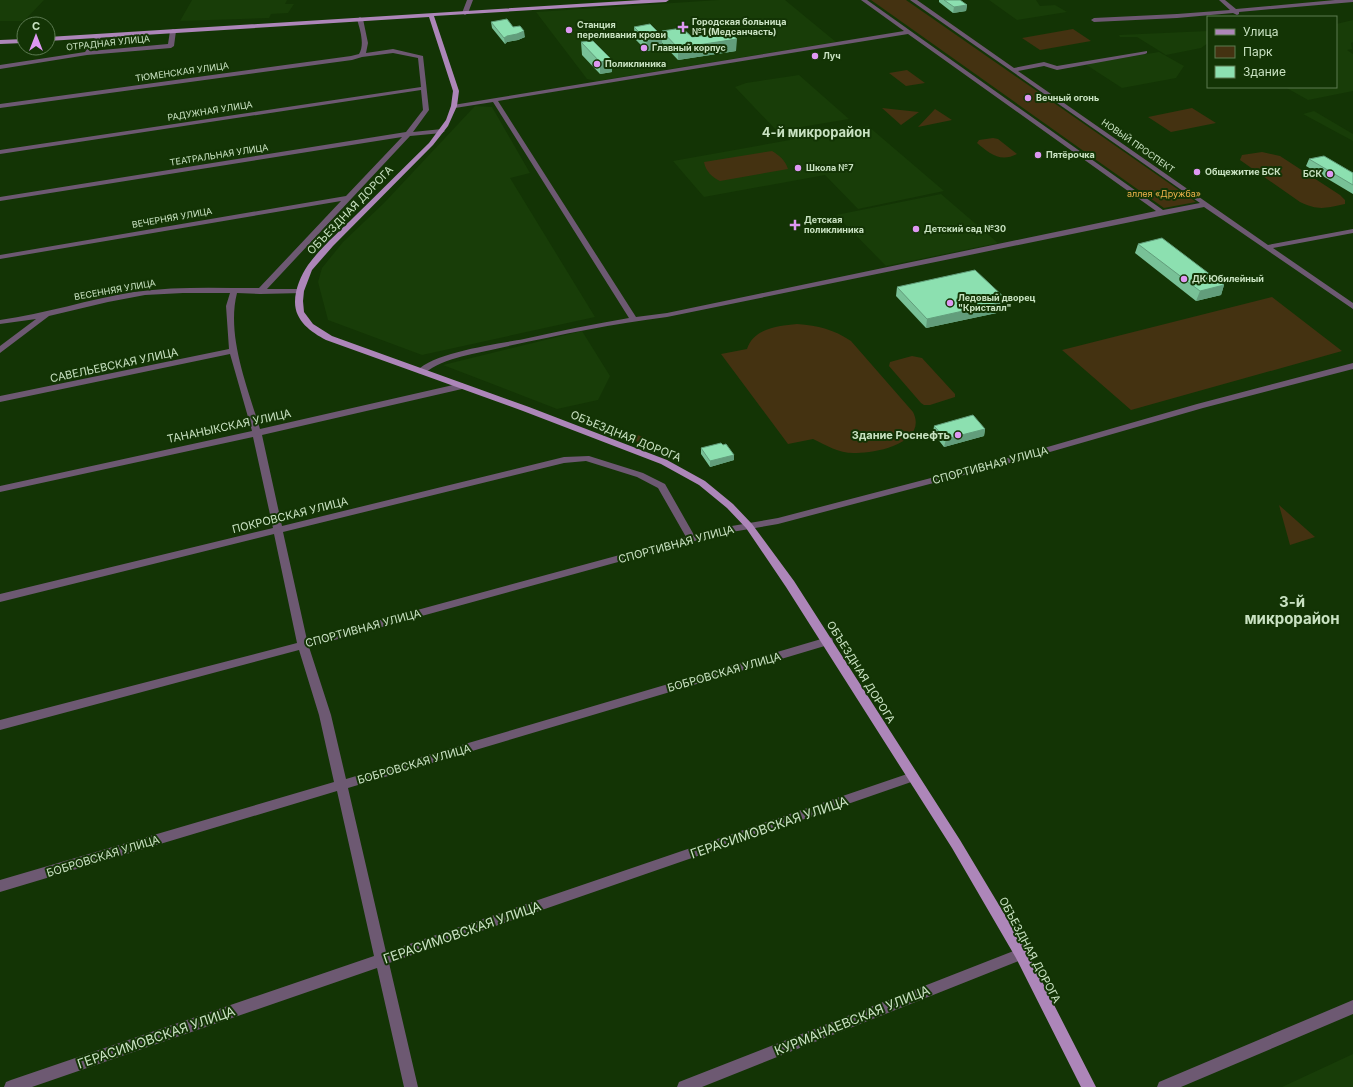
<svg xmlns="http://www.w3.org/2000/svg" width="1353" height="1087" viewBox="0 0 1353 1087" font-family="Inter,sans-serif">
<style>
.built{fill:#183d08}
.green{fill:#443211}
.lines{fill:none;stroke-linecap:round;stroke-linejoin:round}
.minor{fill:#6d5972;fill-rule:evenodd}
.major{fill:#ad86b9;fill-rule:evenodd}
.wall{fill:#78c197}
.shaded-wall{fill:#629d7b}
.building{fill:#8ce0b0;stroke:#629d7b}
.poi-dot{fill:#de98f2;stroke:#133405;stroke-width:1.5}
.labels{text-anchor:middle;stroke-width:4;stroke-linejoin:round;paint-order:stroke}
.far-poi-label{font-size:9px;font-weight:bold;fill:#c9e2c2;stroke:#133405;text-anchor:start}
.far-street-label{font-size:9px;fill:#c9e2c2;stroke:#133405}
.far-park-label{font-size:9px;fill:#efb34c;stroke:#133405}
.street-label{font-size:11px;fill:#c9e2c2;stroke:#133405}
.poi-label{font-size:11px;font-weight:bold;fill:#c9e2c2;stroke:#133405;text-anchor:end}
.far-district-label{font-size:13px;font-weight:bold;fill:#c9e2c2;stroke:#133405}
.near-street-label{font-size:13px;fill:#c9e2c2;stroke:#133405}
.district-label{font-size:15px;font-weight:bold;fill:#c9e2c2;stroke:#133405}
</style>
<rect width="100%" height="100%" fill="#133405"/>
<path class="built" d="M0,0H44L24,21H0Z
M192,0H287L285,4H294L288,13L271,14L269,18L180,21Z
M719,0H785L836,42L597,81L587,79L536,12Z
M989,0H1036L1040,6L1055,5L1067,12L1017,20Z
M1353,20V42L1351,43L1352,49L1347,50L1353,54V91L1308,100L1285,87H1336V24Z
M1208,31V43L1201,48L1166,55L1137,37H1120L1119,35Z
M1159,52L1184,66L1176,78L1122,88L1085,64Z
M799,75L849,119L777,131L735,87L746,83Z
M475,106L492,107L530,173L510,178L595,317L422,355L328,320L318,282L322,268L343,242L384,203Z
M1314,111L1353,134V141L1303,114Z
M868,126L944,191L858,209L825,175L704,197L673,161Z
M941,194L998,243L886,266L836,215Z
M582,331L610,376L598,400L557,409L443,365Z
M1353,1054V1087H1282Z"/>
<path class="green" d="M871,0H906L1196,202L1164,208Z
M1073,29L1091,41L1040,50L1022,38Z
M907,70L925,83L906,86L889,73Z
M882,108L919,112L901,125Z
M1192,108L1216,123L1171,132L1148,117Z
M935,109L952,120L918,127Z
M993,138L998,139L1017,154C1000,163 989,153 977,143L979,140Z
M772,151C780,156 785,160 788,169L720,181C712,177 706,172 704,162Z
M1262,152L1280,156L1340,195L1345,200V204C1325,208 1319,211 1300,202L1240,160L1242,155Z
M1272,297L1342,351L1131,410L1062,350Z
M797,324C819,326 833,329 851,341L913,412C928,442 878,453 857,453C839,454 828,446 813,439L788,444L721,354L747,349C754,328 778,326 797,324Z
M912,356L922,358L955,394V397L930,405H924L921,403L889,366L890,362Z
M632,433L643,437L658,449L616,434Z
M1279,505L1315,537L1290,545Z"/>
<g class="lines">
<path class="minor" d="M467,0H473L468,13L465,15L462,13Z
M861,0H867L1163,210L1200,203L910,0H917L1014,68L1044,62L1057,66L1147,51V53L1145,54L1057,70L1044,66L1018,71L1268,245L1353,229V233L1273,248L1353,303V309L1204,207L667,317C602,325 536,340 472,354C458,357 444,361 432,368C427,371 424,374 418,373L417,371C434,352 498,344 524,339C559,331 594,324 629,318L493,102L455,108L452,106L453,105L904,31ZM908,34L1156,211L667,313L636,317L498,101Z
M1219,0H1225L1236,9L1335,0H1353V2L1239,12V14L1237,15L1233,13L1177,18L1094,22L1091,20L1094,18L1177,14L1230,10Z
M360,17L363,19L368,43L366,53L393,49L423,56L429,110L413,132L442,129L445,131L442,133L410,136L267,289H303V293L260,294L237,293C226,336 248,388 260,429L462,383L466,386L462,389L262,435L282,526L564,457L589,456L643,473L665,484L694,535L720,528L778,518L1030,452L1197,404L1353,363V369L1203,408L1036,456L778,524L720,534L309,647L331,715L346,779L828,637L832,638L833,641L832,644L828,645L348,788L386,952L913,772L917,774L919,777L917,780L389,963L418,1087H404L377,968L32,1087H4L6,1082L11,1080L374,956L337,791L0,892V880L334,782L319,715L299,650L0,730V720L297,643L274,534L0,602V594L273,528L253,437L0,492V486L252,431L230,354L0,402V396L229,349L226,306L230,293H183L145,295L108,302L49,316L0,353V346L36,319L0,324V320C45,314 89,299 134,292C175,286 217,288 259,288L341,201L0,259V255L346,196L402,137L0,201V197L406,132L423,110L421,90L0,154V150L421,87L418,58L393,53L362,57L352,60L0,108V104L351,56L359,54C365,44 360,30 357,19ZM586,461L637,477L658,488L686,537L307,640L283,532L564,463Z
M173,29L176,31L174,46L171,48L87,55L0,69V65L85,52L97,35L99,34L102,36L91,51L168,44L170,31Z
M1021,948L1026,950L1028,954L1026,958L702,1087H677L679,1082L684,1080Z
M1353,1000V1014L1181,1087H1157L1159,1082Z"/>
<path class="major" d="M641,0H669L666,2L434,16L459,91L457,106L448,126L433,145L333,246L312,270L304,291L303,301L304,312L313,324L332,336L529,407L667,460L705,481L733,504L752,524L794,581L960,840L1026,950L1096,1087H1081L1016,958L952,848L786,587L746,528L727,508L699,485L661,464L523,411L326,340C311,332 295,321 295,302C295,289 301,275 308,265C321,247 339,232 355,216C380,192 404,167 429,143L446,120L451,106L453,91L429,17L48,41V37Z
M24,39V43L0,44V40Z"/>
</g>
<path class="wall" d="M939,0H960L967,5L966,11L953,13L939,2Z
M491,22L513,27L525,37L518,40L507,42L505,44L492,28Z
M634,27L662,36V31L692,37L736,51L678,60L662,43V48L647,51L635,39Z
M581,42L612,60V72L600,74L582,55Z
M1309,159L1353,173V194L1306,166Z
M1138,244L1224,285L1221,295L1196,301L1135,253Z
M897,287L1006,311L926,328L896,296Z
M934,426L985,429L984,436L944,447L933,433Z
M723,445L734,455V460L710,467L701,454V448Z"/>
<path class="shaded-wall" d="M967,5L966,11L953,13L954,7Z
M524,31L525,37L518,40L507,42L505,44L504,38L507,36Z
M662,36V48L647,51L646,39Z
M737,39L736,51L678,60V48Z
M612,60V72L600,74V62Z
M1224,285L1221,295L1196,301L1200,291Z
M1008,301L1006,311L926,328L927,319Z
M985,429L984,436L944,447L946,439Z
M734,455V460L710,467V461Z"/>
<path class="building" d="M944,0H960L967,5L954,7Z
M507,19L513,27L520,26L524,31L517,34L507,36L504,38L491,22Z
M650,24L662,36L646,39L634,27Z
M682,28L692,37L729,32L737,39L678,48L662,31Z
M593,41L612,60L600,62L581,42Z
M1324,156L1353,173V185L1309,159Z
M1162,238L1224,285L1200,291L1138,244Z
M975,270L1008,301L927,319L897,287Z
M973,415L985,429L946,439L934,426Z
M721,443L723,445L726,444L734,455L710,461L701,448Z"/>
<g class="poi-dot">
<path d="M681 21h4v4h4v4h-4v4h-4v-4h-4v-4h4z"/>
<circle cx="569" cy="30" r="4"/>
<circle cx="644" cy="48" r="4"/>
<circle cx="815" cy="56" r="4"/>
<circle cx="597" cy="64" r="4"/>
<circle cx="1028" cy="98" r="4"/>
<circle cx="1038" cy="155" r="4"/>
<circle cx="798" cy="168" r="4"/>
<circle cx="1197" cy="172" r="4"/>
<circle cx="1330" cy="174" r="4"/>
<path d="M793 219h4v4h4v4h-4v4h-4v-4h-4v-4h4z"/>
<circle cx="916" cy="229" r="4"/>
<circle cx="1184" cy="279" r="4"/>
<circle cx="950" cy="303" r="4"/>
<circle cx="958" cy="435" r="4"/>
</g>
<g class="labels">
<g class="far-poi-label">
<text x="692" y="25">Городская больница<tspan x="692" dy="10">№1 (Медсанчасть)</tspan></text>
<text x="577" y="28">Станция<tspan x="577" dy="10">переливания крови</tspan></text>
<text x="652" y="51">Главный корпус</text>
<text x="823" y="59">Луч</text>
<text x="605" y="67">Поликлиника</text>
<text x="1036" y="101">Вечный огонь</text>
<text x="1046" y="158">Пятёрочка</text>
<text x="806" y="171">Школа №7</text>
<text x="1205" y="175">Общежитие БСК</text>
<text x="1322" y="177" text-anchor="end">БСК</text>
<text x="804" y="223">Детская<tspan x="804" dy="10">поликлиника</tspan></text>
<text x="924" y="232">Детский сад №30</text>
<text x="1192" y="282">ДК Юбилейный</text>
<text x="958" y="301">Ледовый дворец<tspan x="958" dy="10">"Кристалл"</tspan></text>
</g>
<g class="far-street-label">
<text transform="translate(108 43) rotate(-6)" y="3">ОТРАДНАЯ УЛИЦА</text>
<text transform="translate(182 72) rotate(-8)" y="3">ТЮМЕНСКАЯ УЛИЦА</text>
<text transform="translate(210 111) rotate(-9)" y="3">РАДУЖНАЯ УЛИЦА</text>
<text transform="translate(1138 146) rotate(35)" y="3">НОВЫЙ ПРОСПЕКТ</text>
<text transform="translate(219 155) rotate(-9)" y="3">ТЕАТРАЛЬНАЯ УЛИЦА</text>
<text transform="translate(172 218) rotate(-10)" y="3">ВЕЧЕРНЯЯ УЛИЦА</text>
<text transform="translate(115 290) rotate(-10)" y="3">ВЕСЕННЯЯ УЛИЦА</text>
</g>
<g class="far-park-label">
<text x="1164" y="197">аллея «Дружба»</text>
</g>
<g class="street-label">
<text transform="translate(350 210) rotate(-46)" y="4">ОБЪЕЗДНАЯ ДОРОГА</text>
<text transform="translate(114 365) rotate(-12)" y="4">САВЕЛЬЕВСКАЯ УЛИЦА</text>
<text transform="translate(229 426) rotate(-12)" y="4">ТАНАНЫКСКАЯ УЛИЦА</text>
<text transform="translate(626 436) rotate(22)" y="4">ОБЪЕЗДНАЯ ДОРОГА</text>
<text transform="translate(990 465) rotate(-15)" y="4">СПОРТИВНАЯ УЛИЦА</text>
<text transform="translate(290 515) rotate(-14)" y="4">ПОКРОВСКАЯ УЛИЦА</text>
<text transform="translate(676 544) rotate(-15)" y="4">СПОРТИВНАЯ УЛИЦА</text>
<text transform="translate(363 628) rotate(-15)" y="4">СПОРТИВНАЯ УЛИЦА</text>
<text transform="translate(724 672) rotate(-16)" y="4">БОБРОВСКАЯ УЛИЦА</text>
<text transform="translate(861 672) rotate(58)" y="4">ОБЪЕЗДНАЯ ДОРОГА</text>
<text transform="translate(414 764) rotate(-16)" y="4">БОБРОВСКАЯ УЛИЦА</text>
<text transform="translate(103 856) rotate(-17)" y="4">БОБРОВСКАЯ УЛИЦА</text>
<text transform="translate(1030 950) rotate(62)" y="4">ОБЪЕЗДНАЯ ДОРОГА</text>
</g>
<g class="poi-label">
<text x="950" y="439">Здание Роснефть</text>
</g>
<g class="far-district-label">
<text x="816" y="137">4-й микрорайон</text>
</g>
<g class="near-street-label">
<text transform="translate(769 827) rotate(-19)" y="5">ГЕРАСИМОВСКАЯ УЛИЦА</text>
<text transform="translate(462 932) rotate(-19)" y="5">ГЕРАСИМОВСКАЯ УЛИЦА</text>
<text transform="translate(852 1020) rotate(-22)" y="5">КУРМАНАЕВСКАЯ УЛИЦА</text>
<text transform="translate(156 1037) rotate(-19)" y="5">ГЕРАСИМОВСКАЯ УЛИЦА</text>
</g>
<g class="district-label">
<text x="1292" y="607">3-й<tspan x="1292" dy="17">микрорайон</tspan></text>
</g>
</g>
<rect x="1207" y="16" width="130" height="72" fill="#133405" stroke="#5c7a51"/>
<rect x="1215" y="29" width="20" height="6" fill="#ad86b9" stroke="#5c7a51"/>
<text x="1243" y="36" font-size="12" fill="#c9e2c2">Улица</text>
<rect x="1215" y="46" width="20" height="12" fill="#443211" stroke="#5c7a51"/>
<text x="1243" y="56" font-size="12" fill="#c9e2c2">Парк</text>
<rect x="1215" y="66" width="20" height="12" fill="#8ce0b0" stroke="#5c7a51"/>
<text x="1243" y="76" font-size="12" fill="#c9e2c2">Здание</text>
<g transform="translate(36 36)"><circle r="19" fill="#133405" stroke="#5c7a51"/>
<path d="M0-3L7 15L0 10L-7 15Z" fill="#de98f2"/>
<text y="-6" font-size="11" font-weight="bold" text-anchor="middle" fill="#c9e2c2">С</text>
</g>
</svg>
